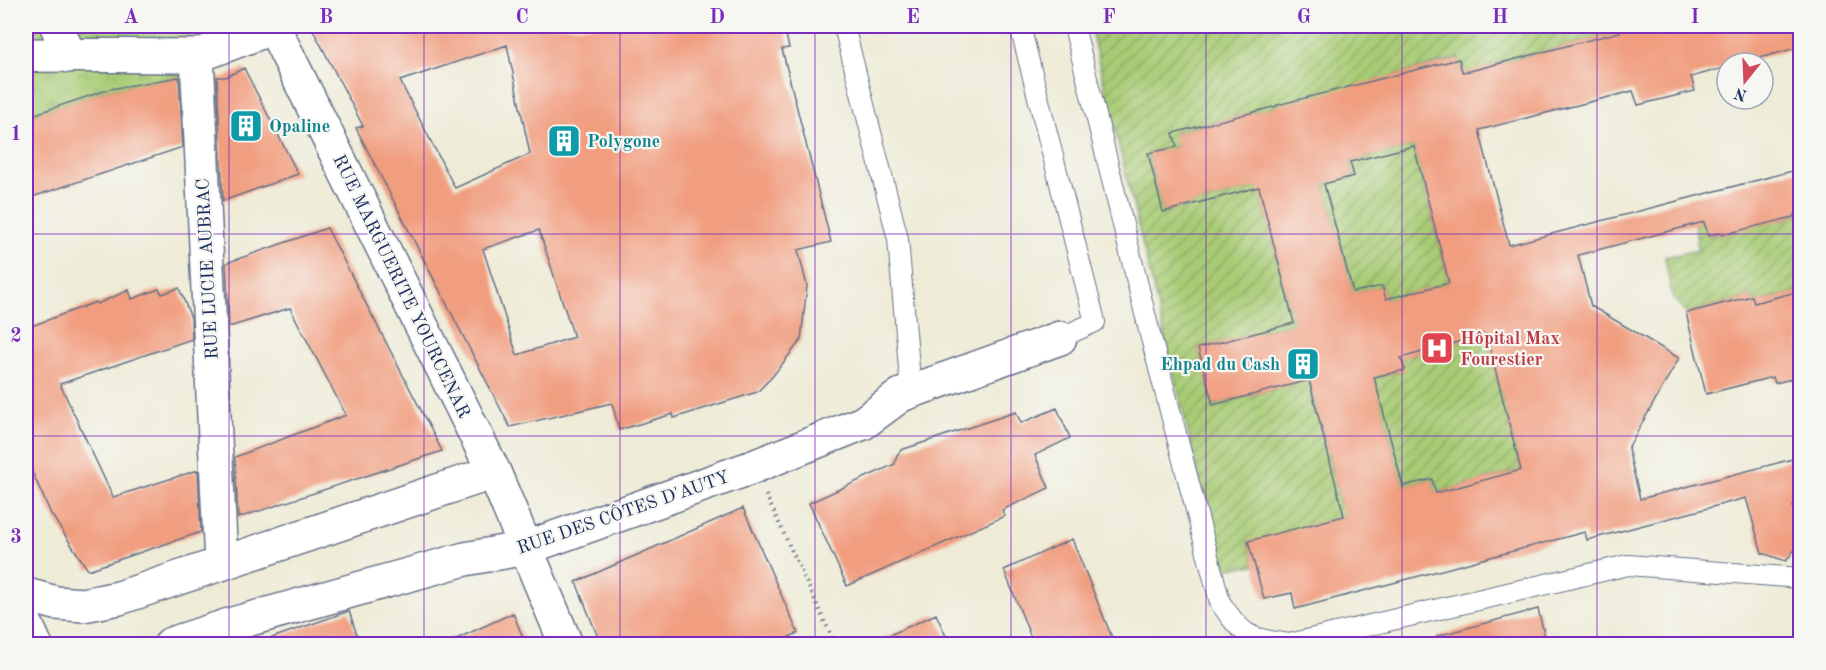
<svg xmlns="http://www.w3.org/2000/svg" width="1826" height="670" viewBox="0 0 1826 670" font-family="'Old Standard TT',serif">
<style>
.park{fill:url(#park-crowns);stroke:#627e6a;stroke-width:1.5}
.garden{fill:url(#garden-furrows);stroke:#627e6a;stroke-width:1.5}
.building{fill:#f19d7f;fill-rule:evenodd}
.lines{fill:none;stroke-linecap:round;stroke-linejoin:round}
.lane-casing{stroke:#657188;stroke-width:22}
.street-casing{stroke:#657188;stroke-width:36}
.primary-casing{stroke:#657188;stroke-width:36}
.path{stroke:#657188;stroke-width:4;stroke-dasharray:1.5 4.5;stroke-linecap:butt}
.lane{stroke:#fff;stroke-width:20}
.street{stroke:#fff;stroke-width:33}
.primary{stroke:#fff;stroke-width:33}
.grid{fill:none;stroke:#7b2cbf;stroke-width:1.5;stroke-opacity:0.55}
.labels{text-anchor:middle;stroke-width:4.5;stroke-linejoin:round;paint-order:stroke}
.culture-label{font-size:18px;font-weight:bold;fill:#0d838f;stroke:#f6f6f2;text-anchor:start}
.street-label{font-size:18px;fill:#1b2f5e;stroke:#f6f6f2}
.health-label{font-size:18px;font-weight:bold;fill:#be3a42;stroke:#f6f6f2;text-anchor:start}
.neatline{fill:none;stroke:#7b2cbf;stroke-width:2}
.grid-label{font-size:20px;text-anchor:middle;font-weight:bold;fill:#7b2cbf}
</style>
<defs>
<pattern id="park-crowns" width="20" height="18" patternUnits="userSpaceOnUse" patternTransform="scale(1.5)"><rect width="20" height="18" fill="#a8cc75"/><path d="M2 6a3 3 0 1 1 6 0M12 15a3 3 0 1 1 6 0" fill="none" stroke="#88a663"/></pattern>
<pattern id="garden-furrows" width="10" height="10" patternUnits="userSpaceOnUse" patternTransform="scale(1.5)"><rect width="10" height="10" fill="#a8cc75"/><path d="M-1 1l2-2M0 10L10 0M9 11l2-2" fill="none" stroke="#88a663"/></pattern>
</defs>
<rect width="100%" height="100%" fill="#f6f6f2"/>
<filter id="ink" filterUnits="userSpaceOnUse"><feTurbulence type="fractalNoise" baseFrequency=".0167" numOctaves="2"/><feDisplacementMap in="SourceGraphic" scale="12" xChannelSelector="R" yChannelSelector="G"/><feConvolveMatrix kernelMatrix="1 2 1 2 8 2 1 2 1" color-interpolation-filters="sRGB"/></filter>
<filter id="wash" filterUnits="userSpaceOnUse"><feTurbulence type="fractalNoise" baseFrequency=".008" numOctaves="4" result="noise"/><feDisplacementMap in="SourceGraphic" scale="24" xChannelSelector="R" yChannelSelector="G"/><feGaussianBlur stdDeviation="1.35" result="paint"/><feColorMatrix in="noise" values="0 0 0 0 0 0 0 0 0 0 0 0 0 0 0 0 0 1.4 0 .05"/><feComposite in="paint" operator="in"/></filter>
<g filter="url(#wash)">
<rect width="100%" height="100%" fill="#eeebd6"/>
<path class="park" d="M26,26H191L193,75L110,89L26,117Z"/>
<path class="garden" d="M1090,26H1618L1620,32L1488,66L1476,96L1470,71L1462,72L1458,58L1335,92L1174,132L1177,147L1148,153L1163,212L1270,184L1263,201L1294,323L1198,348L1214,405L1309,380L1340,502L1354,514L1248,542L1255,565L1221,569Z
M1414,146L1449,283L1386,299L1382,286L1353,292L1324,184L1354,176L1350,162Z
M1800,212V291L1754,303L1752,296L1686,313L1672,296L1665,257L1698,250L1695,224L1704,221L1708,236C1718,234 1726,234 1736,232L1739,228L1765,224L1767,221L1776,218L1780,221L1793,217L1795,214Z
M1486,334L1521,470L1436,493L1432,479L1403,486L1374,378L1404,370L1401,358Z"/>
<g id="blocks">
<path class="building" d="M311,26H784L789,48L782,49L831,242L798,250L807,286L801,340L772,377L757,392L674,418L673,414L619,430L612,403L510,427L356,128L363,126ZM507,45L530,154L455,188L400,81ZM539,230L574,337L517,355L483,249Z
M1618,26H1800V47L1741,63H1727V67L1691,77L1695,91L1638,105L1633,91L1479,130L1509,245L1800,169V212L1795,214L1793,217L1722,235L1719,233L1708,236L1704,222L1578,255L1591,306L1679,358L1628,448L1640,499L1800,457V504L1793,506L1800,536V547L1795,549L1786,561L1762,553L1746,498L1587,540L1585,532L1295,609L1292,593L1264,599L1248,541L1344,516L1309,380L1213,405L1198,348L1294,323L1259,187L1163,212L1148,153L1177,147L1173,133L1277,106V105L1459,59L1462,72L1470,71L1620,32ZM1414,146L1449,283L1386,299L1382,286L1353,292L1324,184L1354,176L1350,162ZM1486,334L1521,470L1436,493L1432,479L1403,486L1374,377L1405,370L1401,358Z
M244,68L298,174L223,201L217,77H226Z
M179,77L183,147L26,199V117L110,89Z
M327,228L442,451L238,518L235,457L346,415L290,308L229,327L226,263Z
M179,288L191,318L192,339L60,384L113,497L198,470L201,532L88,570L51,514L26,458V328L96,302L97,304L129,290L132,299L159,289L162,294Z
M1800,291V377L1775,383L1773,377L1706,394L1686,313L1752,296L1754,303Z
M1057,408L1070,438L1035,455L1049,488L1002,510L1005,516L847,586L809,503L895,464L897,455L901,450L1016,412L1021,423Z
M743,508L798,633L789,637L793,645H601L576,582Z
M1072,539L1115,645H1034L1004,570Z
M1538,609L1547,645H1438L1437,636Z
M349,611L357,635L331,645H264L263,641Z
M513,613L526,645H443Z
M936,614L950,645H868Z"/>
</g>
</g>
<g filter="url(#ink)">
<use href="#blocks" fill-opacity="0" stroke="#657188" stroke-width="1.5"/>
<g class="lines">
<g class="lane-casing">
<path id="lane" d="M844,26L898,239L911,391
M1020,26L1095,322L1060,338
M1074,26L1150,334L1220,602C1243,637 1249,638 1289,644L1628,565L1800,578"/>
</g>
<g class="street-casing">
<path id="street" d="M57,26L69,56
M273,26L494,472L566,644
M26,55L197,56
M221,564L197,56L274,27
M26,595L56,603L83,605L119,598L494,472
M171,644L229,625L465,559L526,548L753,467L863,423L901,395L1060,338"/>
</g>
<g class="primary-casing">
<path id="primary" d="M26,624L35,644"/>
</g>
<path class="path" d="M766,495L835,644"/>
<use href="#lane" class="lane"/>
<use href="#street" class="street"/>
<use href="#primary" class="primary"/>
</g>
</g>
<path class="grid" d="M229,26V644M424,26V644M620,26V644M815,26V644M1011,26V644M1206,26V644M1402,26V644M1597,26V644M26,234H1800M26,436H1800"/>
<defs>
<g id="building-square" transform="scale(1.725)"><rect x="-9" y="-9" width="18" height="18" rx="4" fill="#0f9aa8" stroke="#f6f6f2"/><path d="M-4-6H4V6H1V3H-1V6H-4ZM-2.5-4.3h1.7v1.8h-1.7ZM.8-4.3h1.7v1.8H.8ZM-2.5-1h1.7V.8h-1.7ZM.8-1h1.7V.8H.8Z" fill="#fff"/></g>
<g id="hospital-square" transform="scale(1.725)"><rect x="-9" y="-9" width="18" height="18" rx="4" fill="#e0444e" stroke="#f6f6f2"/><path d="M-5-5h3v3.5h4V-5h3V5h-3V1.5h-4V5h-3Z" fill="#fff"/></g>
</defs>
<g fill-rule="evenodd">
<use href="#building-square" x="246" y="126"/>
<use href="#building-square" x="564" y="141"/>
<use href="#hospital-square" x="1437" y="348"/>
<use href="#building-square" x="1303" y="364"/>
</g>
<g class="labels">
<g class="culture-label">
<text x="269" y="132">Opaline</text>
<text x="587" y="147">Polygone</text>
<text x="1280" y="370" text-anchor="end">Ehpad du Cash</text>
</g>
<g class="street-label">
<text transform="translate(207 269) rotate(-93)" y="6">RUE LUCIE AUBRAC</text>
<text transform="translate(402 286) rotate(64)" y="6">RUE MARGUERITE YOURCENAR</text>
<text transform="translate(623 512) rotate(-19)" y="6">RUE DES CÔTES D'AUTY</text>
</g>
<g class="health-label">
<text x="1460" y="344">Hôpital Max<tspan x="1460" dy="21">Fourestier</tspan></text>
</g>
</g>
<rect width="1826" height="670" fill="none" stroke="#f6f6f2" stroke-width="66"/>
<g transform="translate(1745 81) rotate(198)"><circle r="28" fill="#f6f6f2" stroke="#9ea6b7" stroke-width="1.5"/>
<path d="M0-4.5L10 22L0 15L-10 22Z" fill="#d1495b"/>
<text y="-9" font-size="16" font-weight="bold" text-anchor="middle" fill="#1b2f5e">N</text>
</g>
<rect x="33" y="33" width="1760" height="604" class="neatline"/>
<g class="grid-label">
<text x="131" y="23">A</text>
<text x="326" y="23">B</text>
<text x="522" y="23">C</text>
<text x="717" y="23">D</text>
<text x="913" y="23">E</text>
<text x="1109" y="23">F</text>
<text x="1304" y="23">G</text>
<text x="1500" y="23">H</text>
<text x="1695" y="23">I</text>
<text x="16" y="140">1</text>
<text x="16" y="342">2</text>
<text x="16" y="543">3</text>
</g>
</svg>
